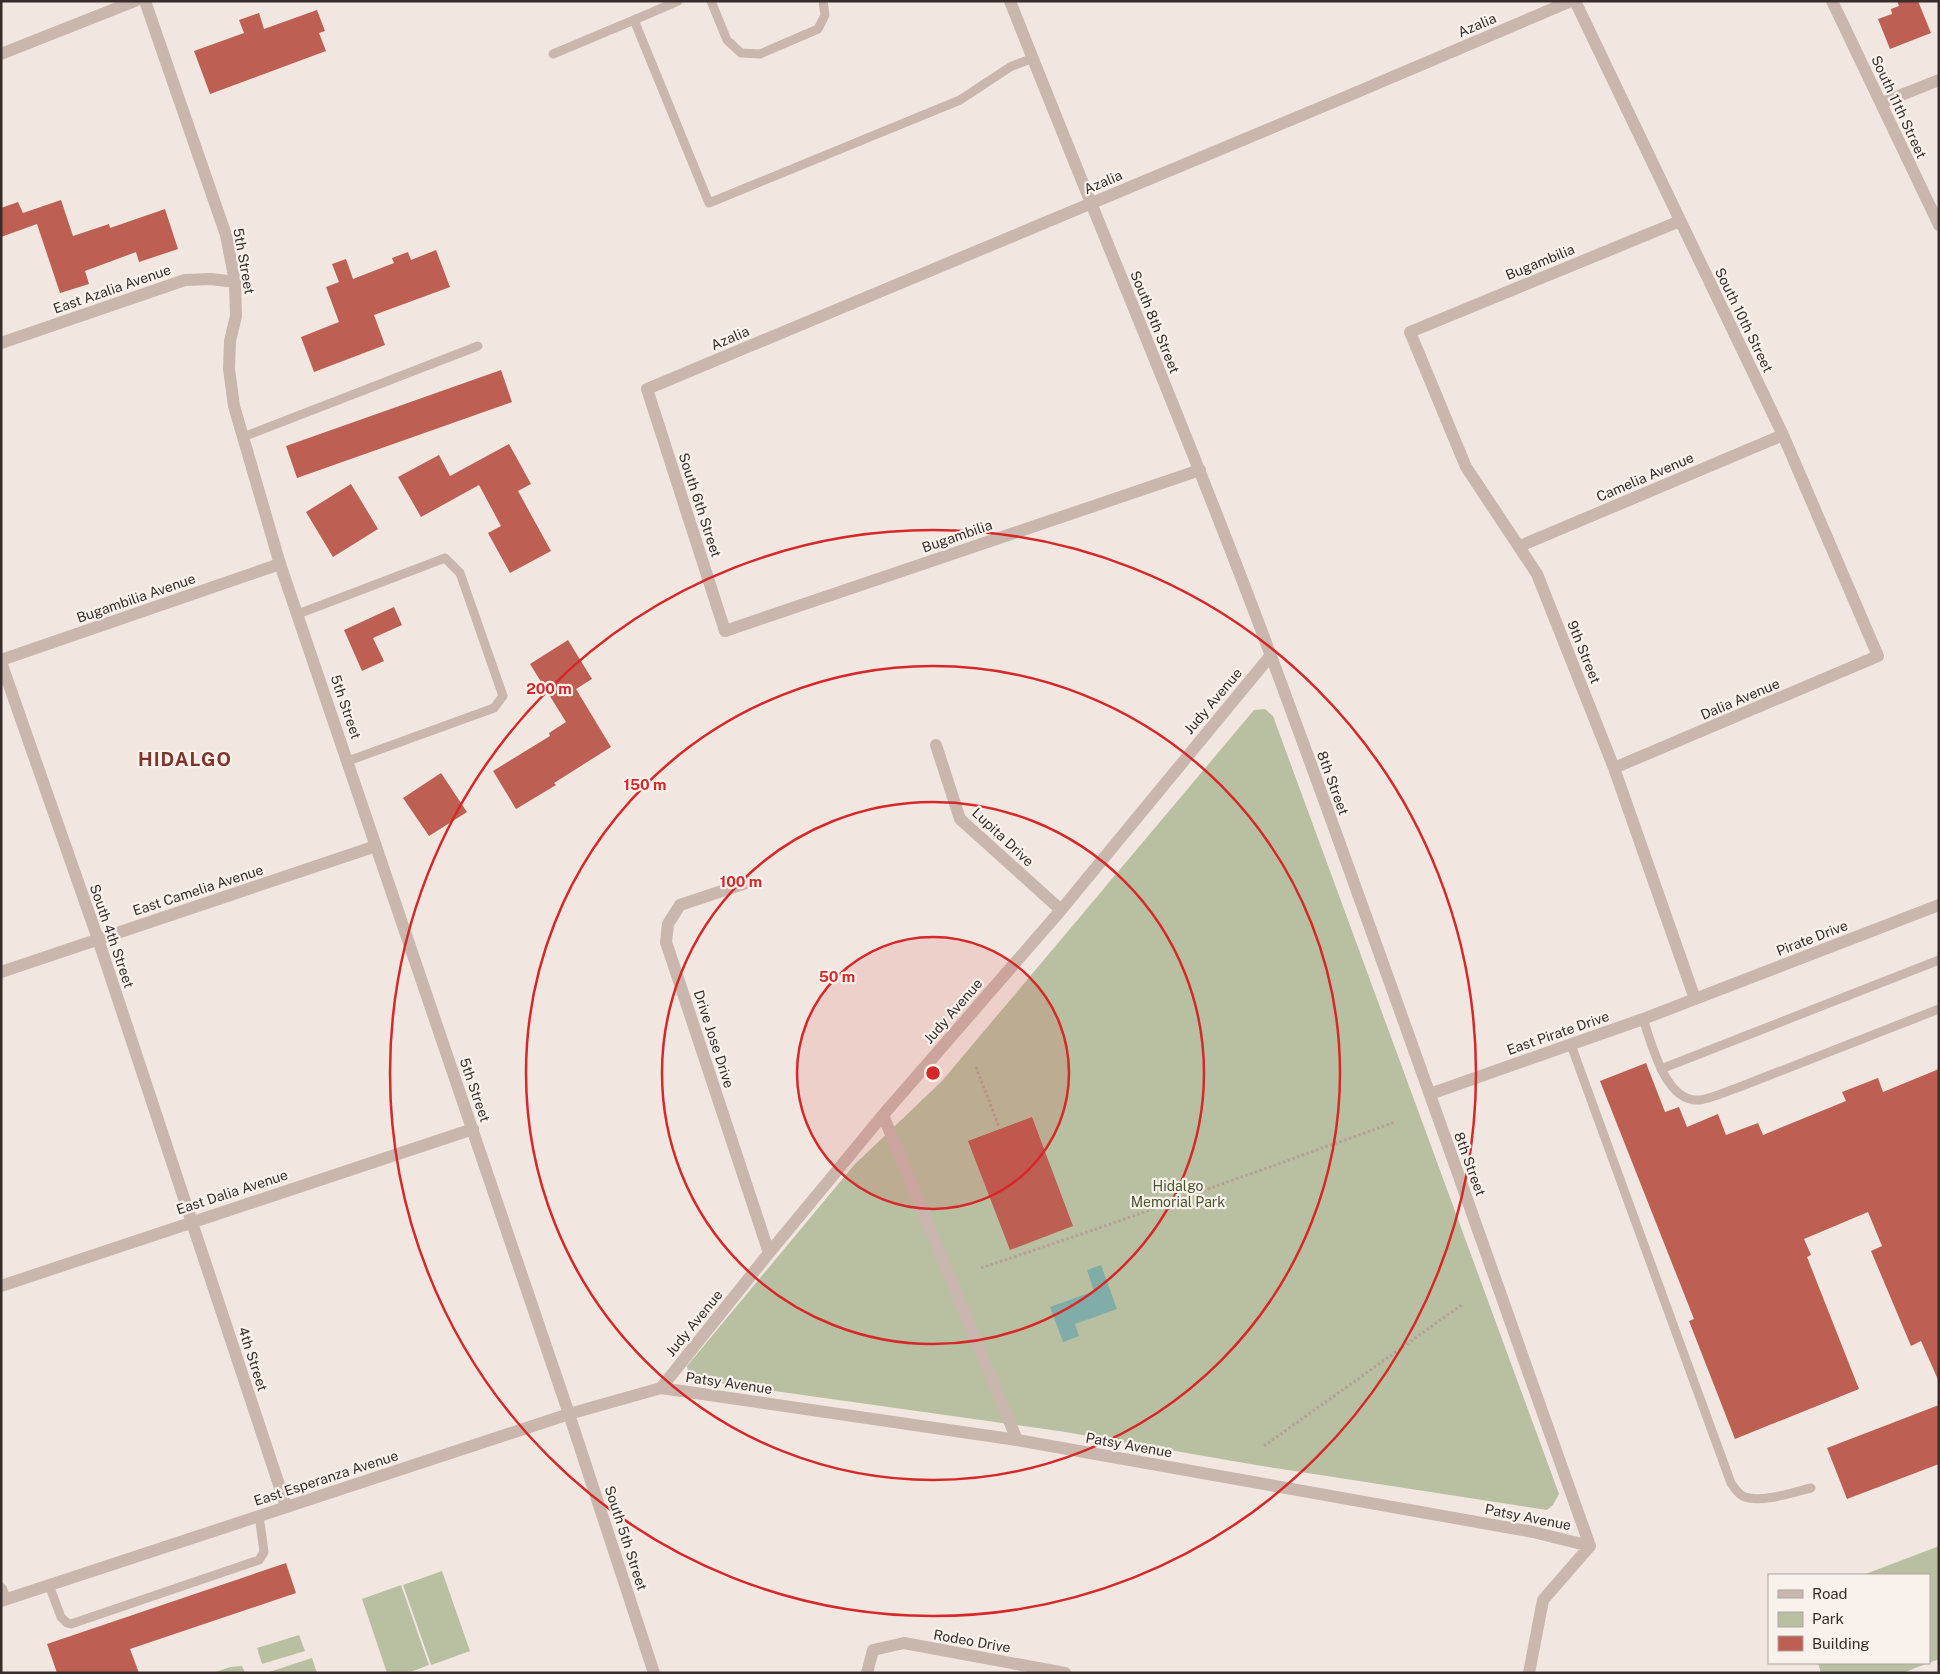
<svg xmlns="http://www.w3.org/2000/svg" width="1940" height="1674" viewBox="0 0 1940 1674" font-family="'Public Sans',sans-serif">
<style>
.green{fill:#b9c0a1}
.water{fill:#81ada9}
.building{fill:#bd5f52}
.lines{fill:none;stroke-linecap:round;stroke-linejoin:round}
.path{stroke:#b5a097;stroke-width:3;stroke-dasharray:2.5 2.5;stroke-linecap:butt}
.service{stroke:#c9b6ad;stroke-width:9}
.minor{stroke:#c9b6ad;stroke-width:12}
.tertiary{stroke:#c9b6ad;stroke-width:12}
.ring{fill:none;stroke:#d62828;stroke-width:2.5}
.labels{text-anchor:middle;stroke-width:4.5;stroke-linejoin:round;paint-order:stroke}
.street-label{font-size:14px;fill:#382d2b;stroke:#f9f2ec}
.park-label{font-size:14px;fill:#4b5430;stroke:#f9f2ec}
.district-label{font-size:19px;font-weight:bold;letter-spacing:1px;fill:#81342a;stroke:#f9f2ec}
.centre{fill:#d62828;stroke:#f9f2ec;stroke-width:2.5}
.ring-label{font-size:15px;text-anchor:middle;font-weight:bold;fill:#d62828;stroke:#f9f2ec;stroke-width:4.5;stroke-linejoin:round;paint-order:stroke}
</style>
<rect width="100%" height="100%" fill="#f1e7e0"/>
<path class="green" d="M1265,709L1273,716L1559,1494L1553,1505L1547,1510L1256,1465L1059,1431L696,1380L688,1372L687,1366L854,1165L942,1081L1254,710Z
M1939,1546V1659L1929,1663V1575H1863Z
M442,1571L470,1651L431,1665L403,1585Z
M401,1585L429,1665L408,1673H387L362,1599Z
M299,1635L305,1651L262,1664L257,1648Z
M312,1658L317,1673H266Z
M1818,1663H1928L1903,1673H1821Z
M242,1666L245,1673H213L230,1667Z"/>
<path class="water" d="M1101,1265L1117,1309L1075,1324L1079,1336L1063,1342L1050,1307L1094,1291L1087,1270Z"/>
<path class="building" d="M1897,1H1918L1931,33L1890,49L1878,19L1892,14L1891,9L1899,6Z
M317,10L325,31L319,33L326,51L210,94L194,51L244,33L239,20L259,13L264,29Z
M61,200L73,236L109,224L110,228L165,209L178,249L139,262L136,252L85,271L89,284L60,293L37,224L1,237V208L18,202L23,213Z
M436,250L450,287L374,315L385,345L314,372L301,337L339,322L326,287L339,282L332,264L346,259L353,279L394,263L392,258L408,252L411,260Z
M501,370L512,402L297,478L286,446Z
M509,444L531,484L518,491L551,551L510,573L488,533L501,526L479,485L421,517L398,477L439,455L450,476Z
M351,484L378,529L333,557L306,512Z
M394,607L402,625L373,638L384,661L362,671L344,630Z
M568,640L592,679L576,689L611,747L554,783L556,785L516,809L493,771L550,736L549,733L566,722L530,664Z
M441,773L467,812L429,836L403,798Z
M1646,1063L1665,1112L1679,1107L1687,1127L1718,1114L1726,1135L1758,1123L1763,1135L1846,1101L1842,1092L1878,1078L1883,1092L1939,1069V1382L1921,1341L1911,1346L1871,1251L1882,1246L1868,1212L1804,1239L1811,1255L1807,1257L1859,1389L1735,1439L1689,1321L1694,1319L1600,1081Z
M1032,1117L1073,1226L1010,1250L968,1141Z
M1939,1405V1464L1847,1499L1827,1448Z
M286,1563L296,1593L130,1649L139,1673H57L47,1644Z"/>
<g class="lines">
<path class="path" d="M976,1067L999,1127
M981,1268L1105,1226L1395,1122
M1264,1446L1463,1304"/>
<path class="service" d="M711,1L727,40L741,53L760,54L818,29L825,15L823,1
M634,20L678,1
M553,54L634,20L709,203L960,100L1010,67L1033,58
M243,437L478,346
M298,614L445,558L460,573L503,696L494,708L348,761
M1643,1019C1652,1044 1665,1103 1700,1100C1712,1098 1725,1092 1737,1088L1939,1009
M1571,1045L1731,1483C1735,1488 1738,1495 1745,1497C1762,1503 1794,1492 1811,1488
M1661,1069L1939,960
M49,1585L61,1617L67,1623L71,1624L259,1560L264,1552L259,1515"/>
<path class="minor" d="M1010,1C1096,220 1189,436 1271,656C1381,951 1484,1249 1590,1546L1543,1600L1529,1673
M1575,1L1783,435L1878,656L1614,768
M1832,1L1939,225
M1881,103L1939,80
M1680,221L1410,332L1466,467L1537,574L1614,768L1695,999
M1,343L185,280L211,279L235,282
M1200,470L725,631L647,389L1336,101L1571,1
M1520,546L1783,435
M1,660L280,564
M1,662L98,939L286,1506
M936,745L960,819L1061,910
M749,882L680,905L668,924L666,942L769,1253
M1,972L376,846
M1430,1094L1643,1019L1939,905
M883,1115L1017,1440
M1,1286L473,1129
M661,1388L769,1253L883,1115L1061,910L1271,655
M661,1388L1017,1440L1533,1532L1590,1546
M569,1414L654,1673
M1,1589L5,1599
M867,1673L873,1650L904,1643L1065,1673"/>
<path class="tertiary" d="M145,1L226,235L235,282L236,316L230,341L229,369L234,406L280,564L569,1414
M1,54L135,1
M1,1601L569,1414L661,1388"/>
</g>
<circle cx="933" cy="1073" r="136" fill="#d62828" fill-opacity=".12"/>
<g class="ring">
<circle cx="933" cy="1073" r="136"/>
<circle cx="933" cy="1073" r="271"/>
<circle cx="933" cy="1073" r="407"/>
<circle cx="933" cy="1073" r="543"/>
</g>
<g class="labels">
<g class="street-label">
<text transform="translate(1477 25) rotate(-23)" y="5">Azalia</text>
<text transform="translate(1899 107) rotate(65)" y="5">South 11th Street</text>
<text transform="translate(1103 182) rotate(-23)" y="5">Azalia</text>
<text transform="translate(244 261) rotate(80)" y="5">5th Street</text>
<text transform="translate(1540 262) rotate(-22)" y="5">Bugambilia</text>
<text transform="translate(112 289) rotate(-19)" y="5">East Azalia Avenue</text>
<text transform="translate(1744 320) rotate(64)" y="5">South 10th Street</text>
<text transform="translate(1155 322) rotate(68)" y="5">South 8th Street</text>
<text transform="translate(730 338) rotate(-23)" y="5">Azalia</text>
<text transform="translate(1645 477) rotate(-23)" y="5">Camelia Avenue</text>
<text transform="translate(700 505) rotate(72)" y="5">South 6th Street</text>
<text transform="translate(957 536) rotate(-19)" y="5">Bugambilia</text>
<text transform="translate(136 598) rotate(-19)" y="5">Bugambilia Avenue</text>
<text transform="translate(1584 652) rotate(68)" y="5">9th Street</text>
<text transform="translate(1740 699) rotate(-23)" y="5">Dalia Avenue</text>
<text transform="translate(1213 701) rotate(-50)" y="5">Judy Avenue</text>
<text transform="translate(346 707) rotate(71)" y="5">5th Street</text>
<text transform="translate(1333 783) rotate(70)" y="5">8th Street</text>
<text transform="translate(1003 837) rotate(43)" y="5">Lupita Drive</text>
<text transform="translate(198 890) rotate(-18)" y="5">East Camelia Avenue</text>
<text transform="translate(112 936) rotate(71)" y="5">South 4th Street</text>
<text transform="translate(1812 938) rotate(-21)" y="5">Pirate Drive</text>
<text transform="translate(953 1011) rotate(-49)" y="5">Judy Avenue</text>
<text transform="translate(1558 1033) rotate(-19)" y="5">East Pirate Drive</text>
<text transform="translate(714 1039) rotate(72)" y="5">Drive Jose Drive</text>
<text transform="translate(475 1090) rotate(71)" y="5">5th Street</text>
<text transform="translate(1470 1164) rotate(70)" y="5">8th Street</text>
<text transform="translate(232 1192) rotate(-18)" y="5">East Dalia Avenue</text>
<text transform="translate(694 1323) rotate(-51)" y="5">Judy Avenue</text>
<text transform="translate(253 1359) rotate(72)" y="5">4th Street</text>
<text transform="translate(729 1383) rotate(8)" y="5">Patsy Avenue</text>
<text transform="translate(1129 1445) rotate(10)" y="5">Patsy Avenue</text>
<text transform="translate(326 1478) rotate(-18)" y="5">East Esperanza Avenue</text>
<text transform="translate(1528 1517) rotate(11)" y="5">Patsy Avenue</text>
<text transform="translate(626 1538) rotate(72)" y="5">South 5th Street</text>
<text transform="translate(972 1641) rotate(10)" y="5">Rodeo Drive</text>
</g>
<g class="park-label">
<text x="1178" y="1191">Hidalgo<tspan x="1178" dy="16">Memorial Park</tspan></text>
</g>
<g class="district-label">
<text x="185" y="766">HIDALGO</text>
</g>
</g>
<circle cx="933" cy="1073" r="8" class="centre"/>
<g class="ring-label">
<text x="549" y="694">200 m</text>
<text x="645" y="790">150 m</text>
<text x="741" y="887">100 m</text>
<text x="837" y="982">50 m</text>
</g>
<rect width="1940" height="1674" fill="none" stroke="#382d2b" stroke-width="5"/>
<rect x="1768" y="1574" width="162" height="90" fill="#f9f2ec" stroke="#aca39f"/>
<rect x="1778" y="1590" width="25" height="8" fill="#c9b6ad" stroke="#aca39f"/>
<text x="1812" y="1599" font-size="15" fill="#382d2b">Road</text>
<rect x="1778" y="1612" width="25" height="15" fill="#b9c0a1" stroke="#aca39f"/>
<text x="1812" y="1624" font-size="15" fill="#382d2b">Park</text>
<rect x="1778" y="1636" width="25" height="15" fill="#bd5f52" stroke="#aca39f"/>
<text x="1812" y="1649" font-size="15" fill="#382d2b">Building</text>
</svg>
